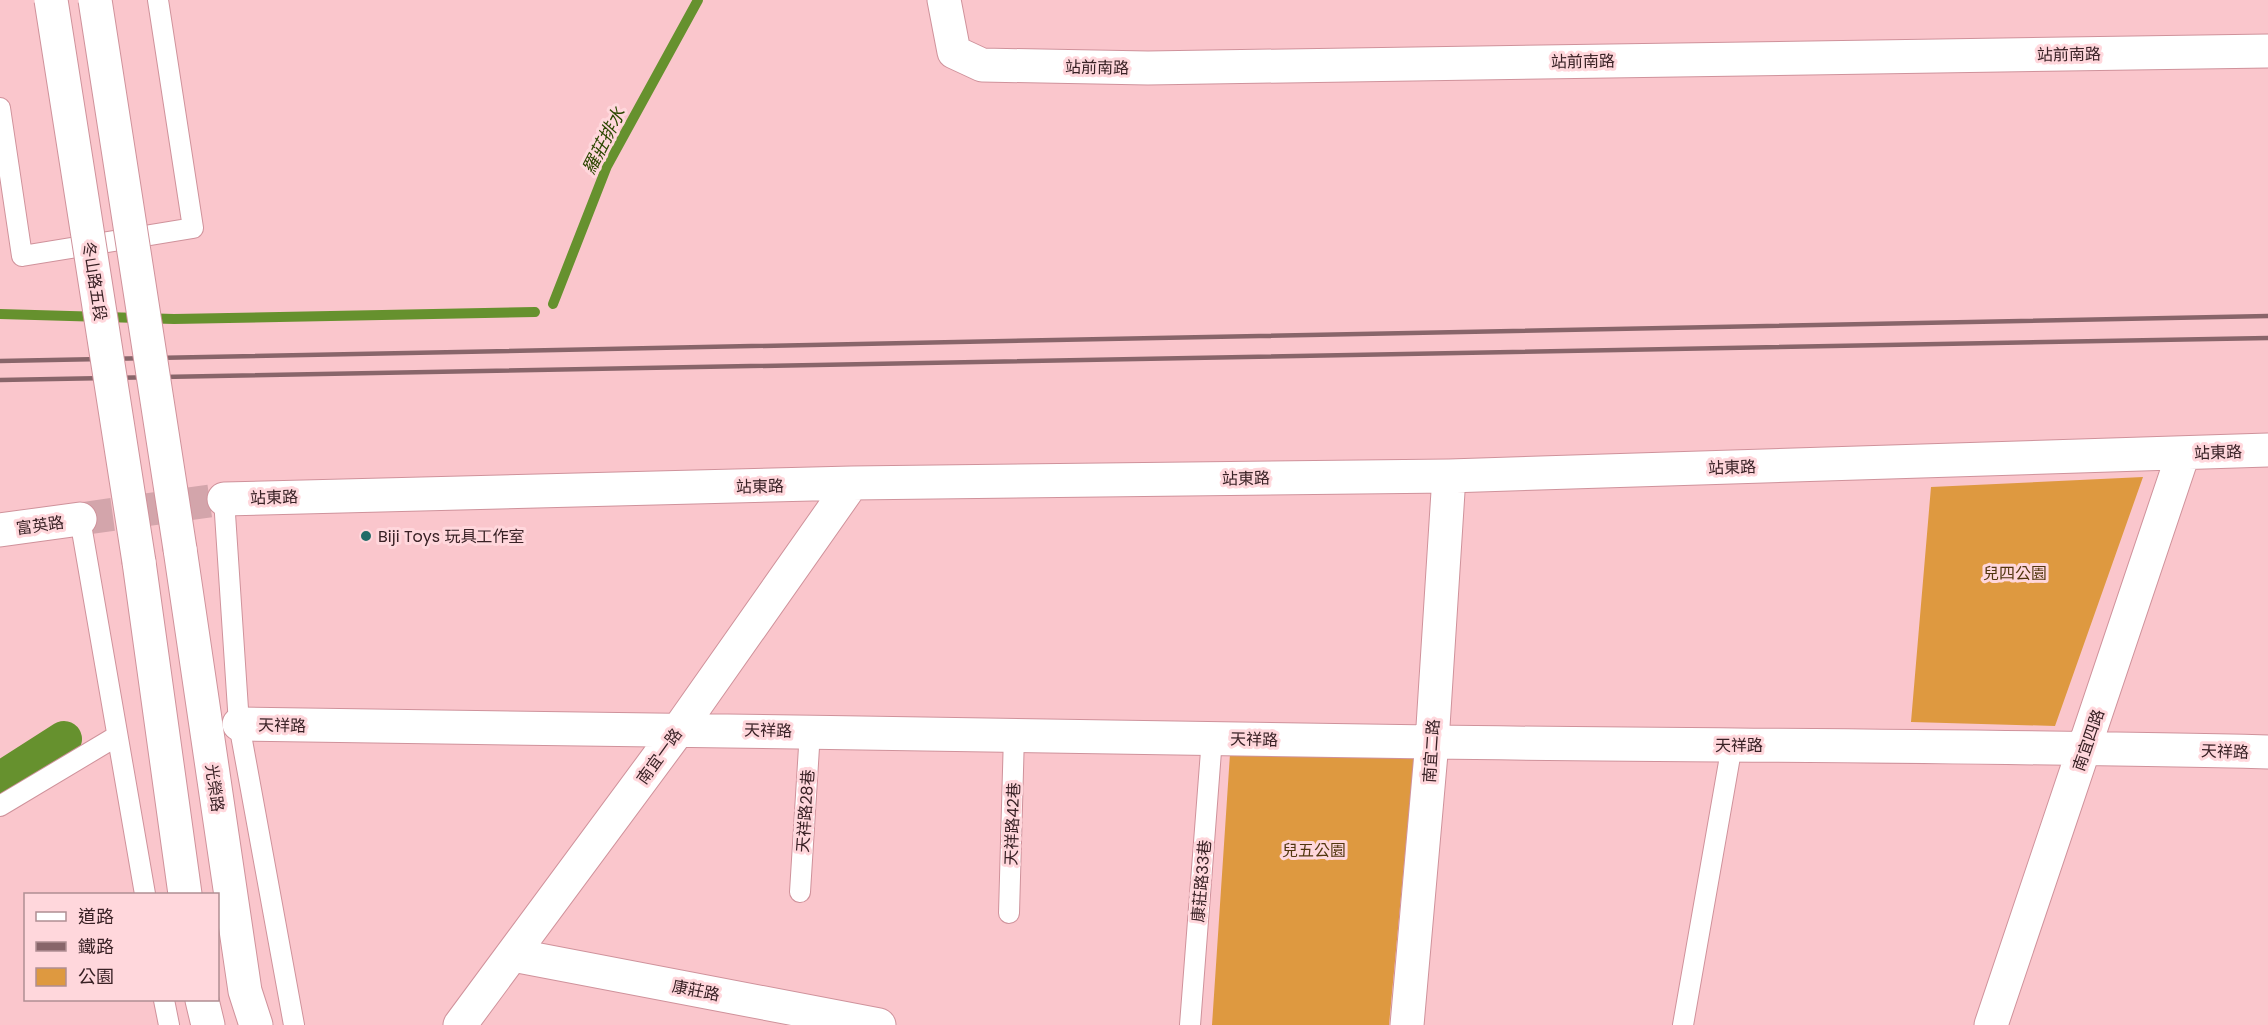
<svg xmlns="http://www.w3.org/2000/svg" width="2268" height="1025" viewBox="0 0 2268 1025" font-family="Poppins,'Noto Sans TC',sans-serif">
<style>
.green{fill:#de9940}
.lines{fill:none;stroke-linecap:round;stroke-linejoin:round}
.stream{stroke:#66912e;stroke-width:10}
.canal{stroke:#66912e;stroke-width:36}
.minor-tunnel{stroke:#d3a5ab;stroke-width:33;stroke-dasharray:33 16;stroke-linecap:butt}
.service-casing{stroke:#cf929b;stroke-width:22}
.minor-casing{stroke:#cf929b;stroke-width:35}
.tertiary-casing{stroke:#cf929b;stroke-width:35}
.service{stroke:#fff;stroke-width:20}
.minor{stroke:#fff;stroke-width:33}
.tertiary{stroke:#fff;stroke-width:33}
.rail{stroke:#88656a;stroke-width:4.5}
.tertiary-bridge-casing{stroke:#cf929b;stroke-width:35;stroke-linecap:butt}
.tertiary-bridge{stroke:#fff;stroke-width:33}
.poi-dot{fill:#206b67;stroke:#ffd7dc;stroke-width:2}
.labels{text-anchor:middle;stroke-width:6;stroke-linejoin:round;paint-order:stroke}
.street-label{font-size:16px;fill:#392125;stroke:#ffd7dc}
.poi-label{font-size:16px;fill:#392125;stroke:#ffd7dc;text-anchor:start}
.park-label{font-size:16px;fill:#52360f;stroke:#ffd7dc}
.water-label{font-size:18px;font-style:italic;fill:#2c4700;stroke:#ffd7dc}
</style>
<rect width="100%" height="100%" fill="#fac6cc"/>
<path class="green" d="M2143,477L2055,726L1911,722L1931,487Z
M1230,754L1414,757L1389,1025H1212Z"/>
<g class="lines">
<path class="stream" d="M553,304L607,166L698,0
M0,314L174,319L535,312"/>
<path class="canal" d="M0,780L64,739"/>
<path class="minor-tunnel" d="M80,519L224,499"/>
<g class="service-casing">
<path id="service" d="M0,108L22,256L193,228L158,0
M224,499L239,724L294,1025
M80,519L145,894
M0,806L117,736
M800,892L810,731
M1009,913L1014,735
M164,1000L169,1025
M1190,1025L1212,738
M1683,1025L1732,745"/>
</g>
<g class="minor-casing">
<path id="minor" d="M944,0L954,52L982,65L1148,68L2268,51
M224,499L852,483L1449,476L2268,450
M0,530L80,519
M239,724C637,728 1034,737 1432,742C1711,746 1989,745 2268,752
M513,955L879,1025
M460,1025L679,729L852,483
M1407,1025L1432,742L1449,476
M1991,1025L2183,454"/>
</g>
<g class="tertiary-casing">
<path id="tertiary" d="M180,549L245,991L256,1025
M139,562L185,894
M202,1000L208,1025"/>
</g>
<use href="#service" class="service"/>
<use href="#minor" class="minor"/>
<use href="#tertiary" class="tertiary"/>
<path class="rail" d="M0,361L2268,316
M0,380L2268,338"/>
<g class="tertiary-bridge-casing">
<path id="tertiary-bridge" d="M51,0L139,562
M95,0L180,549"/>
</g>
<use href="#tertiary-bridge" class="tertiary-bridge"/>
</g>
<circle class="poi-dot" cx="366" cy="536" r="6"/>
<g class="labels">
<g class="street-label">
<text transform="translate(2069 54) rotate(-1)" y="6">站前南路</text>
<text transform="translate(1583 61) rotate(-1)" y="6">站前南路</text>
<text transform="translate(1097 67) rotate(1)" y="6">站前南路</text>
<text transform="translate(95 281) rotate(81)" y="6">冬山路五段</text>
<text transform="translate(2218 452) rotate(-2)" y="6">站東路</text>
<text transform="translate(1732 467) rotate(-2)" y="6">站東路</text>
<text transform="translate(1246 478) rotate(-1)" y="6">站東路</text>
<text transform="translate(760 486) rotate(-1)" y="6">站東路</text>
<text transform="translate(274 497) rotate(-2)" y="6">站東路</text>
<text transform="translate(40 525) rotate(-8)" y="6">富英路</text>
<text transform="translate(282 725) rotate(1)" y="6">天祥路</text>
<text transform="translate(768 730) rotate(1)" y="6">天祥路</text>
<text transform="translate(1254 739) rotate(1)" y="6">天祥路</text>
<text transform="translate(2088 740) rotate(-71)" y="6">南宜四路</text>
<text x="1739" y="751">天祥路</text>
<text transform="translate(1431 751) rotate(-86)" y="6">南宜二路</text>
<text transform="translate(2225 751) rotate(2)" y="6">天祥路</text>
<text transform="translate(659 756) rotate(-54)" y="6">南宜一路</text>
<text transform="translate(215 788) rotate(82)" y="6">光榮路</text>
<text transform="translate(805 811) rotate(-86)" y="6">天祥路28巷</text>
<text transform="translate(1012 824) rotate(-88)" y="6">天祥路42巷</text>
<text transform="translate(1201 881) rotate(-85)" y="6">康莊路33巷</text>
<text transform="translate(696 990) rotate(11)" y="6">康莊路</text>
</g>
<g class="poi-label">
<text x="378" y="542">Biji Toys 玩具工作室</text>
</g>
<g class="park-label">
<text x="2015" y="579">兒四公園</text>
<text x="1314" y="856">兒五公園</text>
</g>
<g class="water-label">
<text transform="translate(604 141) rotate(-63)" y="6">羅莊排水</text>
</g>
</g>
<rect x="24" y="893" width="195" height="108" fill="#ffd7dc" stroke="#b08e93" stroke-width="1.5"/>
<rect x="36" y="912" width="30" height="9" fill="#ffffff" stroke="#b08e93" stroke-width="1.5"/>
<text x="78" y="923" font-size="18" fill="#392125">道路</text>
<rect x="36" y="942" width="30" height="9" fill="#88656a" stroke="#b08e93" stroke-width="1.5"/>
<text x="78" y="953" font-size="18" fill="#392125">鐵路</text>
<rect x="36" y="968" width="30" height="18" fill="#de9940" stroke="#b08e93" stroke-width="1.5"/>
<text x="78" y="983" font-size="18" fill="#392125">公園</text>
</svg>
